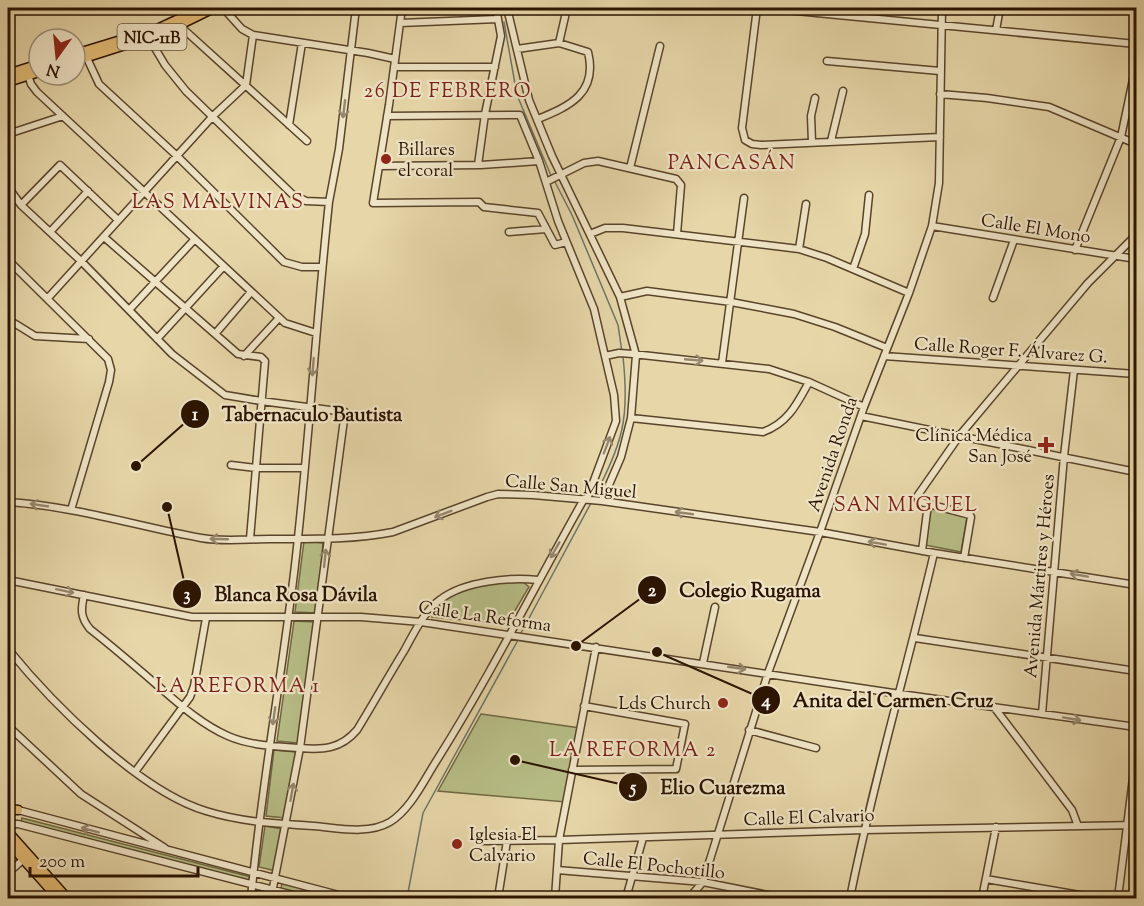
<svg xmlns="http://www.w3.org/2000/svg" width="1144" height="906" viewBox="0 0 1144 906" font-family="'Sorts Mill Goudy',serif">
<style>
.green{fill:#b7bd86;stroke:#706843;stroke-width:1.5}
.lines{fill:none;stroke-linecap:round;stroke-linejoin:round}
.stream{stroke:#6d756b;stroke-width:1.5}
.minor-casing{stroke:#59442a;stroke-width:9}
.highway-casing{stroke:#2a1300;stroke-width:11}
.minor{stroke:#efe4c6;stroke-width:6}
.highway{stroke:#e3bb74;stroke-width:8}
.oneway{stroke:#96866d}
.poi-dot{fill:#8f2418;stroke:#efe4c6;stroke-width:2}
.labels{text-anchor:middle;stroke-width:4.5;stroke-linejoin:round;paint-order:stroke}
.shield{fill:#efe4c6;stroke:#65523b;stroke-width:1.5}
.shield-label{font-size:16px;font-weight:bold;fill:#2a1300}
.poi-label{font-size:18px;fill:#2a1300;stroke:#efe4c6;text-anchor:start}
.street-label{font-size:18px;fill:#2a1300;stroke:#efe4c6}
.neighbourhood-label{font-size:20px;letter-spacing:1.5px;fill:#7a1f14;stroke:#efe4c6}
.leader{fill:none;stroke:#2a1300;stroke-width:2}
.callout-dot{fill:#2a1300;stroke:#efe4c6;stroke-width:2}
.mark-label{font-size:18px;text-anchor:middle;font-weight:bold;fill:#fff}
.callout-label{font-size:20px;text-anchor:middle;font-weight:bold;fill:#2a1300;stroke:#efe4c6;stroke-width:4.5;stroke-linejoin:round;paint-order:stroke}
</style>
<rect width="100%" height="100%" fill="#e6d6a8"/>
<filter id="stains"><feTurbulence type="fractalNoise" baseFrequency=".00333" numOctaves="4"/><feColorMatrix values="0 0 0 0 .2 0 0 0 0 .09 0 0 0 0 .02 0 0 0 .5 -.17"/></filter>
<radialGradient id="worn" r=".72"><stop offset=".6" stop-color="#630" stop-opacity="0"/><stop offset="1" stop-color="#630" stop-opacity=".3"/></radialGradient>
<path class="green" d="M931,509L967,517L961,552L925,545Z
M304,541L323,543L317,613L295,612Z
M514,581L523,582L529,587L507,624L432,617C435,612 438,604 443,600C462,586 491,583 514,581Z
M294,621L315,622L298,743L277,741Z
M481,714L580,728L566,802L438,791Z
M274,750L296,752L285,818L266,816Z
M22,818L251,877L249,882L21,822Z
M265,826L283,829L276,871L259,867Z
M282,883L345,898H318L281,889Z"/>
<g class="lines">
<path class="stream" d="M502,8L503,14
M504,22L517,95L552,178
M555,182L572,215L618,325L622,352
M594,498C622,442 630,421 623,357
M521,633L591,503
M407,898L423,813L518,640"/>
<g class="minor-casing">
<path id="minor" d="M223,8L242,29L253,35L368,53L395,59
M402,8L389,105L373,203L479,202L484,207L538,213L555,245L566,242
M507,8L529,100L552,156L620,297L636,355L631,418L621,457L602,501
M757,8L742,128L745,140L752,144L761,145L940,137
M765,8L1136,44
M400,23L498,19
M180,26L307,141
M996,30L1000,8
M149,38L165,65L186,91L292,194L306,201L329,202
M559,43L567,8
M517,49L559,43L588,52C598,93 570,106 538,119
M86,56L99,84L177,156L284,262L302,267H322
M827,61L940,71
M394,67H495
M28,75L31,84L37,92L285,323L316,333
M940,94L987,98L1049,107L1136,144
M387,116L520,115L539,161L558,221L594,309L614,395L616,421L587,499
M289,125L302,43
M8,134L63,116
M831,141L843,91
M812,142L811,116L815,98
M478,165L485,114L501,36L496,8
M379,166L481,165L539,161
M630,168L660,46
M546,182L584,163L598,161L676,179L681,185L677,234
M8,187L21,205L82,262L172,354L225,395L261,401L345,412L300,748L271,898
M21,205L60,165L118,220
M932,226L1136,259
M50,232L88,191
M509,232L546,229
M590,234L605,228H623L799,249L827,258L909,293
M104,237L238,354L261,357L265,361L250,539
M799,249L806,204
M1075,250L1121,137L1136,65
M8,260L108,359L111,370L109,382L71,510
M853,269L865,234L869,195
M620,297L647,291L731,302L794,314L835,327L887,348
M48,298L213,116L246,85L253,35
M993,298L1014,240
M129,310L194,240
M8,323H14L35,336L89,339
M215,334L251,292
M157,339L223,267
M244,356L279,318
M605,356L619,353L633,354L769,369L809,382L864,407
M884,356L1136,374
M722,363L744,198
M861,416L1136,472
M631,418L763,432C788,423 797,404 809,382
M231,465L256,468H304
M8,502C73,506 137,526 201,538C223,542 248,539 270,539C311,539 352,540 393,532L487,497L498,494L533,495L602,501L820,532L934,553L1136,585
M922,551L928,504
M964,558L971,517L970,515L921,502L918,500V495L960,435L1088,283L1136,235
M8,580L192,617H361L421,622L900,694L1136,727
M84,595C81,609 80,617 90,629C113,647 135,666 157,685C179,704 201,724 228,736C251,746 275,746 300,748C323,750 341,749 357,730C373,704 388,677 404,651C414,633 424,611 441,599C465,581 510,577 538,580
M915,638L1136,671
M8,649C52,703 139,791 206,811C241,822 278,824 314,826C338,828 368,835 390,822C411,809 424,780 437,760C490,676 535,586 584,499
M703,663L715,607
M994,707L1072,810L1078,826
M1042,714L1064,456L1074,370
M8,726L81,794L165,848
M749,730L816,748
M572,770L676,769L685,724L584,706
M135,772L190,697L194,686L206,618
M8,813L18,810L350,898
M8,824H18L305,898
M483,841L559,840L864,830L1136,825
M557,870L703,882L783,898
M8,873L25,858
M986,879L1097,898
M251,898C261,787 282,676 295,565C309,444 316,323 329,202L339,149L356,8
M498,898L507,841
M555,898L559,840L596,647
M626,898L643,838
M689,898L703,882L768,673L820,532L864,407L909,293L932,226L939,183L942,8
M850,898C873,782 907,669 934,553
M982,898L996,827
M1118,898L1136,754"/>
</g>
<g class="highway-casing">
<path id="highway" d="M75,54L157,29L202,8
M75,61L163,33L214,8
M8,74L39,64
M8,82L39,72
M8,809L18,810
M8,832L67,898
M8,842L58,898"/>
</g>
<use href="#minor" class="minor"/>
<use href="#highway" class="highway"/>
</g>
<defs><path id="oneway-shaft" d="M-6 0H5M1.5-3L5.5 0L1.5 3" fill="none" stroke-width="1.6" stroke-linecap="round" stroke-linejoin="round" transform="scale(1.5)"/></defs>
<g class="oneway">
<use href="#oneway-shaft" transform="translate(344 109) rotate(97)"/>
<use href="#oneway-shaft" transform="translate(694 360) rotate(5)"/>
<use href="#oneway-shaft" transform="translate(313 367) rotate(95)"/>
<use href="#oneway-shaft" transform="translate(607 445) rotate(-69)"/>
<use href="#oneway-shaft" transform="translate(39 505) rotate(-171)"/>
<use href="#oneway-shaft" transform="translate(684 513) rotate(-172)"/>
<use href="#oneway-shaft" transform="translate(443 514) rotate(159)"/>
<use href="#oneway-shaft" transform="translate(219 539) rotate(-178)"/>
<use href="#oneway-shaft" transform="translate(877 543) rotate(-170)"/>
<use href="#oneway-shaft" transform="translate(555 550) rotate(120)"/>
<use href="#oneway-shaft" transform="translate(325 558) rotate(-84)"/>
<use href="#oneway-shaft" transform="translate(1079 575) rotate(-170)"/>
<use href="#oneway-shaft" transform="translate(65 591) rotate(12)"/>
<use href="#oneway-shaft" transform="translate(737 668) rotate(8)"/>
<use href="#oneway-shaft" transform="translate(274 716) rotate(98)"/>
<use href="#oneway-shaft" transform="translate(1072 719) rotate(10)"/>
<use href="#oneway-shaft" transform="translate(292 792) rotate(-80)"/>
<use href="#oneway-shaft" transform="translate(90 830) rotate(-165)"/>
</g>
<g class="poi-dot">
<circle cx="386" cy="159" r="6"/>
<path d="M1043 436h6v6h6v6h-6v6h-6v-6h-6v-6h6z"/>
<circle cx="723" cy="703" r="6"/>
<circle cx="457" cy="844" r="6"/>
</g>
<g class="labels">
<rect class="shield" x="117.5" y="24" width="69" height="26" rx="4.5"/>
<g class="shield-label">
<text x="152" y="43">NIC-11B</text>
</g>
<g class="poi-label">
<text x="398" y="155">Billares<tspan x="398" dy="21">el coral</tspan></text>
<text x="1032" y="441" text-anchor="end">Clínica Médica<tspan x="1032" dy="21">San José</tspan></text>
<text x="711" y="709" text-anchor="end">Lds Church</text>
<text x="469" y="840">Iglesia El<tspan x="469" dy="21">Calvario</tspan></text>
</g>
<g class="street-label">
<text transform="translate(1036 228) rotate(9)" y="6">Calle El Mono</text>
<text transform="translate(1011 350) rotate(4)" y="6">Calle Roger F. Álvarez G.</text>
<text transform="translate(832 454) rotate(-71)" y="6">Avenida Ronda</text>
<text transform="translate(571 486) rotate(5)" y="6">Calle San Miguel</text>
<text transform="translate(1039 576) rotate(-85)" y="6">Avenida Mártires y Héroes</text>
<text transform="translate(485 616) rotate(8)" y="6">Calle La Reforma</text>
<text transform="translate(809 817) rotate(-2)" y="6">Calle El Calvario</text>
<text transform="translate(654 865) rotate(6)" y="6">Calle El Pochotillo</text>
</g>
<g class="neighbourhood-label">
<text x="448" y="97">26 DE FEBRERO</text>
<text x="732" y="169">PANCASÁN</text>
<text x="218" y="208">LAS MALVINAS</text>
<text x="906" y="511">SAN MIGUEL</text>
<text x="238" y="692">LA REFORMA 1</text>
<text x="633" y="756">LA REFORMA 2</text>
</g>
</g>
<path class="leader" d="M136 466L195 414M576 646L652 590M167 507L187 594M657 652L766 700M515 760L633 787"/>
<g class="callout-dot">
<circle cx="136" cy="466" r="6"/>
<circle cx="576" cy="646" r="6"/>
<circle cx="167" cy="507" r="6"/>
<circle cx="657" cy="652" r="6"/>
<circle cx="515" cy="760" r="6"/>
<circle cx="195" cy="414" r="15"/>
<circle cx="652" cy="590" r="15"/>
<circle cx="187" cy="594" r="15"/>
<circle cx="766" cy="700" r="15"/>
<circle cx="633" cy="787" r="15"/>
</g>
<g class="mark-label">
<text x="195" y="420">1</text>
<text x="652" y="596">2</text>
<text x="187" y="600">3</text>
<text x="766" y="706">4</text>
<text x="633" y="793">5</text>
</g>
<g class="callout-label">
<text x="312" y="421">Tabernaculo Bautista</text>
<text x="750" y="597">Colegio Rugama</text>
<text x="296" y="601">Blanca Rosa Dávila</text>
<text x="893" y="707">Anita del Carmen Cruz</text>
<text x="723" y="794">Elio Cuarezma</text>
</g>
<rect width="1144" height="906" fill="none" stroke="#e6d6a8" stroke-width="30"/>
<rect x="9" y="9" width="1126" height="888" fill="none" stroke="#2a1300" stroke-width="3"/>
<rect x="15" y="15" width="1114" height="876" fill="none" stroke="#2a1300" stroke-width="1.5"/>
<g transform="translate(57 57) rotate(195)"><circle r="28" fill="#efe4c6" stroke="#a09077" stroke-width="1.5"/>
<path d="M0-4.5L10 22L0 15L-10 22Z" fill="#8f2418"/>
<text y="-9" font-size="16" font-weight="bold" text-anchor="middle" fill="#2a1300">N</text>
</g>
<path d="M30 867v9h168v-9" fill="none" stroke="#2a1300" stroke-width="3"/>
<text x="39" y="867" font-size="18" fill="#2a1300" stroke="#efe4c6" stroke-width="4.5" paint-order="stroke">200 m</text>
<rect width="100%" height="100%" filter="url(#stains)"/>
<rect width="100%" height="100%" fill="url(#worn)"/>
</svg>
